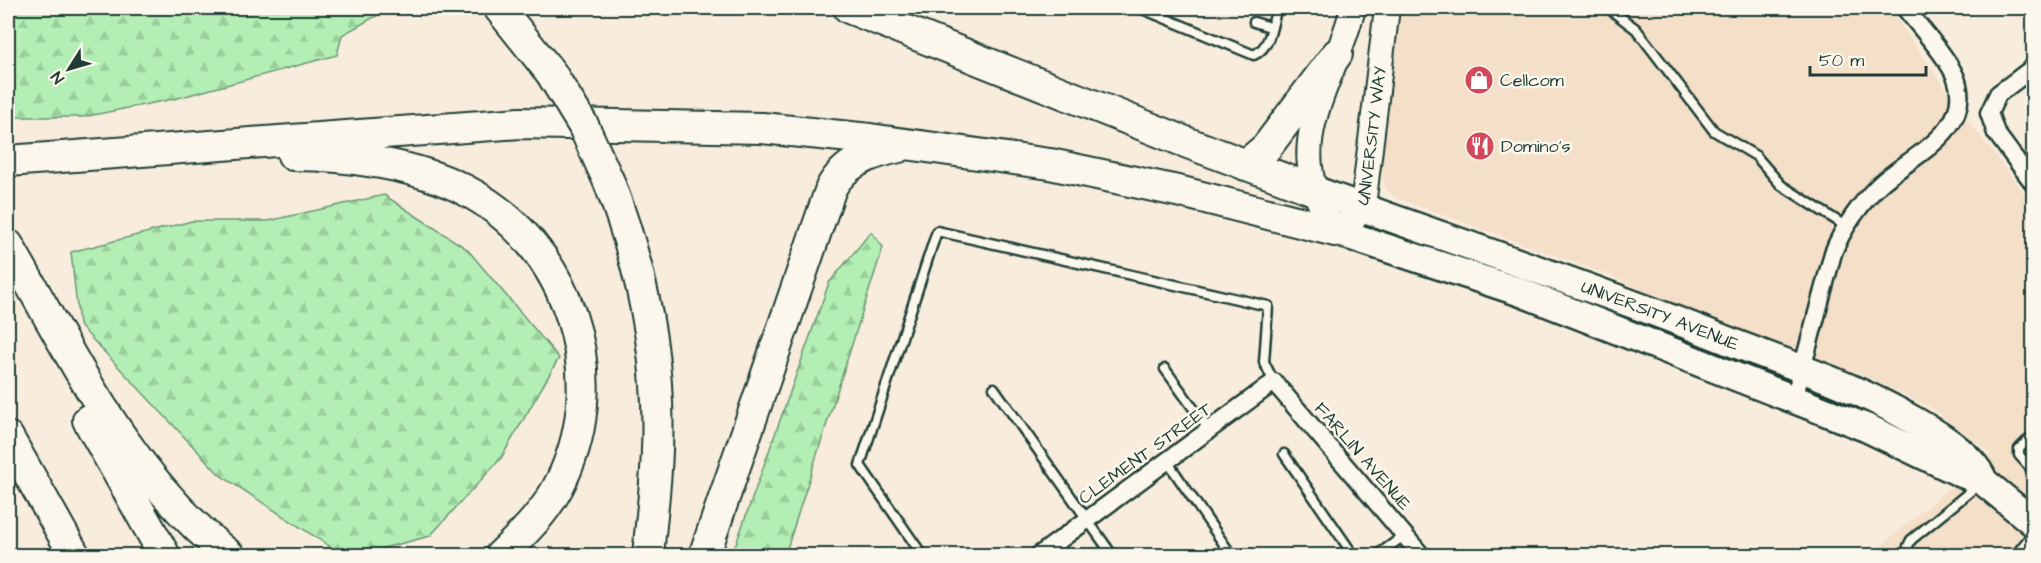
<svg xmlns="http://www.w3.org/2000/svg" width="2041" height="563" viewBox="0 0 2041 563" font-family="'Architects Daughter',sans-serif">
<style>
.built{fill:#f4dfc8}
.forest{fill:url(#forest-firs);stroke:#699674;stroke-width:1.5}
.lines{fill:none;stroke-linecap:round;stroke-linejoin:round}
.service-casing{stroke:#1f3d34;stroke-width:13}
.minor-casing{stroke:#1f3d34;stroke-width:21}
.secondary-casing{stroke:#1f3d34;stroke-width:28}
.primary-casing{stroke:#1f3d34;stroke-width:32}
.motorway-casing{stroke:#1f3d34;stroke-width:34}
.service{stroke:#fbf7ec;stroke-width:8}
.minor{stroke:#fbf7ec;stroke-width:16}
.secondary{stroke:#fbf7ec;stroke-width:24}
.primary{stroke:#fbf7ec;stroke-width:27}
.motorway{stroke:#fbf7ec;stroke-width:30}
.motorway-bridge-casing{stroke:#1f3d34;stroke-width:34;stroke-linecap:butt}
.motorway-bridge{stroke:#fbf7ec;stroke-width:30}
.labels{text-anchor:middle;stroke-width:5;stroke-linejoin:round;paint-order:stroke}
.poi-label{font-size:18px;fill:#1f3d34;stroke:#fbf7ec;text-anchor:start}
.street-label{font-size:18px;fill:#1f3d34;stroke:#fbf7ec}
</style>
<defs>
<pattern id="forest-firs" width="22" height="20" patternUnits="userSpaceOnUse" patternTransform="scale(1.5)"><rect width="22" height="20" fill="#b3efb4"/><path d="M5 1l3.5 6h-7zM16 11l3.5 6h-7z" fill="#9ace9b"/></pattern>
</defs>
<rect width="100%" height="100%" fill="#f8ecdc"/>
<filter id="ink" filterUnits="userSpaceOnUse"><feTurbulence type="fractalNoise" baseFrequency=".0167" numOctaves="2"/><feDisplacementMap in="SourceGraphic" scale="12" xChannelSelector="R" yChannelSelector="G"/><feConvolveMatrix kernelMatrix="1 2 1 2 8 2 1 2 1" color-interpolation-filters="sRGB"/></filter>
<g filter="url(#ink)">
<path class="built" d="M1397,8H1889L1965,116L2033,205V555H1879L1875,551L1990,453L1930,407L1854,371L1757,341L1609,275L1396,198L1386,189L1380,169Z"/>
<path class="forest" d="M8,8H386L387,10L342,35L337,55L178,98L83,117H11L8,112Z
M384,195L467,249L559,358L501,458L430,536L357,555H343L220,475L79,325L71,252L192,221H268Z
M871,232L883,247L785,555H732L829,283Z"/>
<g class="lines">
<g class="service-casing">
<path id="service" d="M1140,8L1254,55C1272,46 1271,25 1277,8
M1608,8L1636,29L1714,131L1756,156L1781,185L1847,227
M1254,22L1270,27
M1165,369L1209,430
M994,388L1113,556
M2034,434L2019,449V455L2034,472
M1284,454L1354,556
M1167,461L1232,556
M923,556L860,465L937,231L1268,306L1264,362L1274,382
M1376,556L1405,535
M1909,556L1908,546L1911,540L1978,485
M2015,556L2034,532"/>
</g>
<g class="minor-casing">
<path id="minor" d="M2034,67L1998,94L1989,113L1996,133L2034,184
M1794,399L1833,253C1842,229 1861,203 1879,185C1910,156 1975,131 1956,78C1947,56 1920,28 1905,8
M1038,556L1274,382L1422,556"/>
</g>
<g class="secondary-casing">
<g id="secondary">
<path id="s1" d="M1353,8C1332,92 1277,144 1335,231L1354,218L1364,198L1387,8"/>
</g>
</g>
<g class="primary-casing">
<g id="primary">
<path id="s2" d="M1314,190C1455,242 1597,288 1736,344C1788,364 1842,382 1891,408C1919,423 1971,450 1983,480"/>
<path d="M1335,231L1520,292L1867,428L1961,473L1983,481L2034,523"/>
</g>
</g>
<g class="motorway-casing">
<path id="motorway" d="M499,8L551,73
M849,8L1188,143L1314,190
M293,155C347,155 417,165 465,190C568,243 612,374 562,479C548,510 524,533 500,556
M8,161L520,123L762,128L870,139L1050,164L1182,192L1335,231
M1246,165L1266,148L1337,54
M609,182C642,268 661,357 657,450C656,485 651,521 648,556
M8,245C72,355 128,476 230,556
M88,420L165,556
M8,437L75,556
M704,556L831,188C845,162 871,153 899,147"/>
</g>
<use href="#service" class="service"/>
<use href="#minor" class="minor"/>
<use href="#secondary" class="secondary"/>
<use href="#primary" class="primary"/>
<use href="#motorway" class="motorway"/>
<g class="motorway-bridge-casing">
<path id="motorway-bridge" d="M551,73L583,125L609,182"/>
</g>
<use href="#motorway-bridge" class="motorway-bridge"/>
</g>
</g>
<defs>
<g id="shop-disc" transform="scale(1.5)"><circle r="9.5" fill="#d1495b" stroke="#fbf7ec"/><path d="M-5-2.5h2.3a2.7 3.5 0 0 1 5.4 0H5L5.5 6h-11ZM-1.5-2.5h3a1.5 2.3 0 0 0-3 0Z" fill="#fff"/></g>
<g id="restaurant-disc" transform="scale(1.5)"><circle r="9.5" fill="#d1495b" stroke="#fbf7ec"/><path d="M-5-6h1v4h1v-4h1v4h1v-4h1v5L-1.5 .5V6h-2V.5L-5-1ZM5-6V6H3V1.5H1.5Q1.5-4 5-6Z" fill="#fff"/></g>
</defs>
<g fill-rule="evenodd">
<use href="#shop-disc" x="1479" y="80"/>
<use href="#restaurant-disc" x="1480" y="146"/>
</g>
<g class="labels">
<g class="poi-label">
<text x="1500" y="86">Cellcom</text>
<text x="1501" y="152">Domino's</text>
</g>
<g class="street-label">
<text dy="6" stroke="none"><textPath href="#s1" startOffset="344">UNIVERSITY WAY</textPath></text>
<text dy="6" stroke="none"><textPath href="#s2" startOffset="368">UNIVERSITY AVENUE</textPath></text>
<text transform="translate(1145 453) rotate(-36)" y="6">CLEMENT STREET</text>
<text transform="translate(1363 456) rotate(49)" y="6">FARLIN AVENUE</text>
</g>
</g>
<rect width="2041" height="563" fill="none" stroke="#fbf7ec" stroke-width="30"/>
<rect x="15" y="15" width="2011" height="533" fill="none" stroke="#1f3d34" stroke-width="2" filter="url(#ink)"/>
<g transform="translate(69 69) rotate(233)" stroke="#fbf7ec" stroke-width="4.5" paint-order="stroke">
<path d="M0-4.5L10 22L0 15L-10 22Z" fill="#1f3d34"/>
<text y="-9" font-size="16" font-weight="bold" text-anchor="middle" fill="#1f3d34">N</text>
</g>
<path d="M1810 66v9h116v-9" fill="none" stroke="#1f3d34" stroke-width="3"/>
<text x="1819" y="66" font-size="18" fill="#1f3d34" stroke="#fbf7ec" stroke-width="4.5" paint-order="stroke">50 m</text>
</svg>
